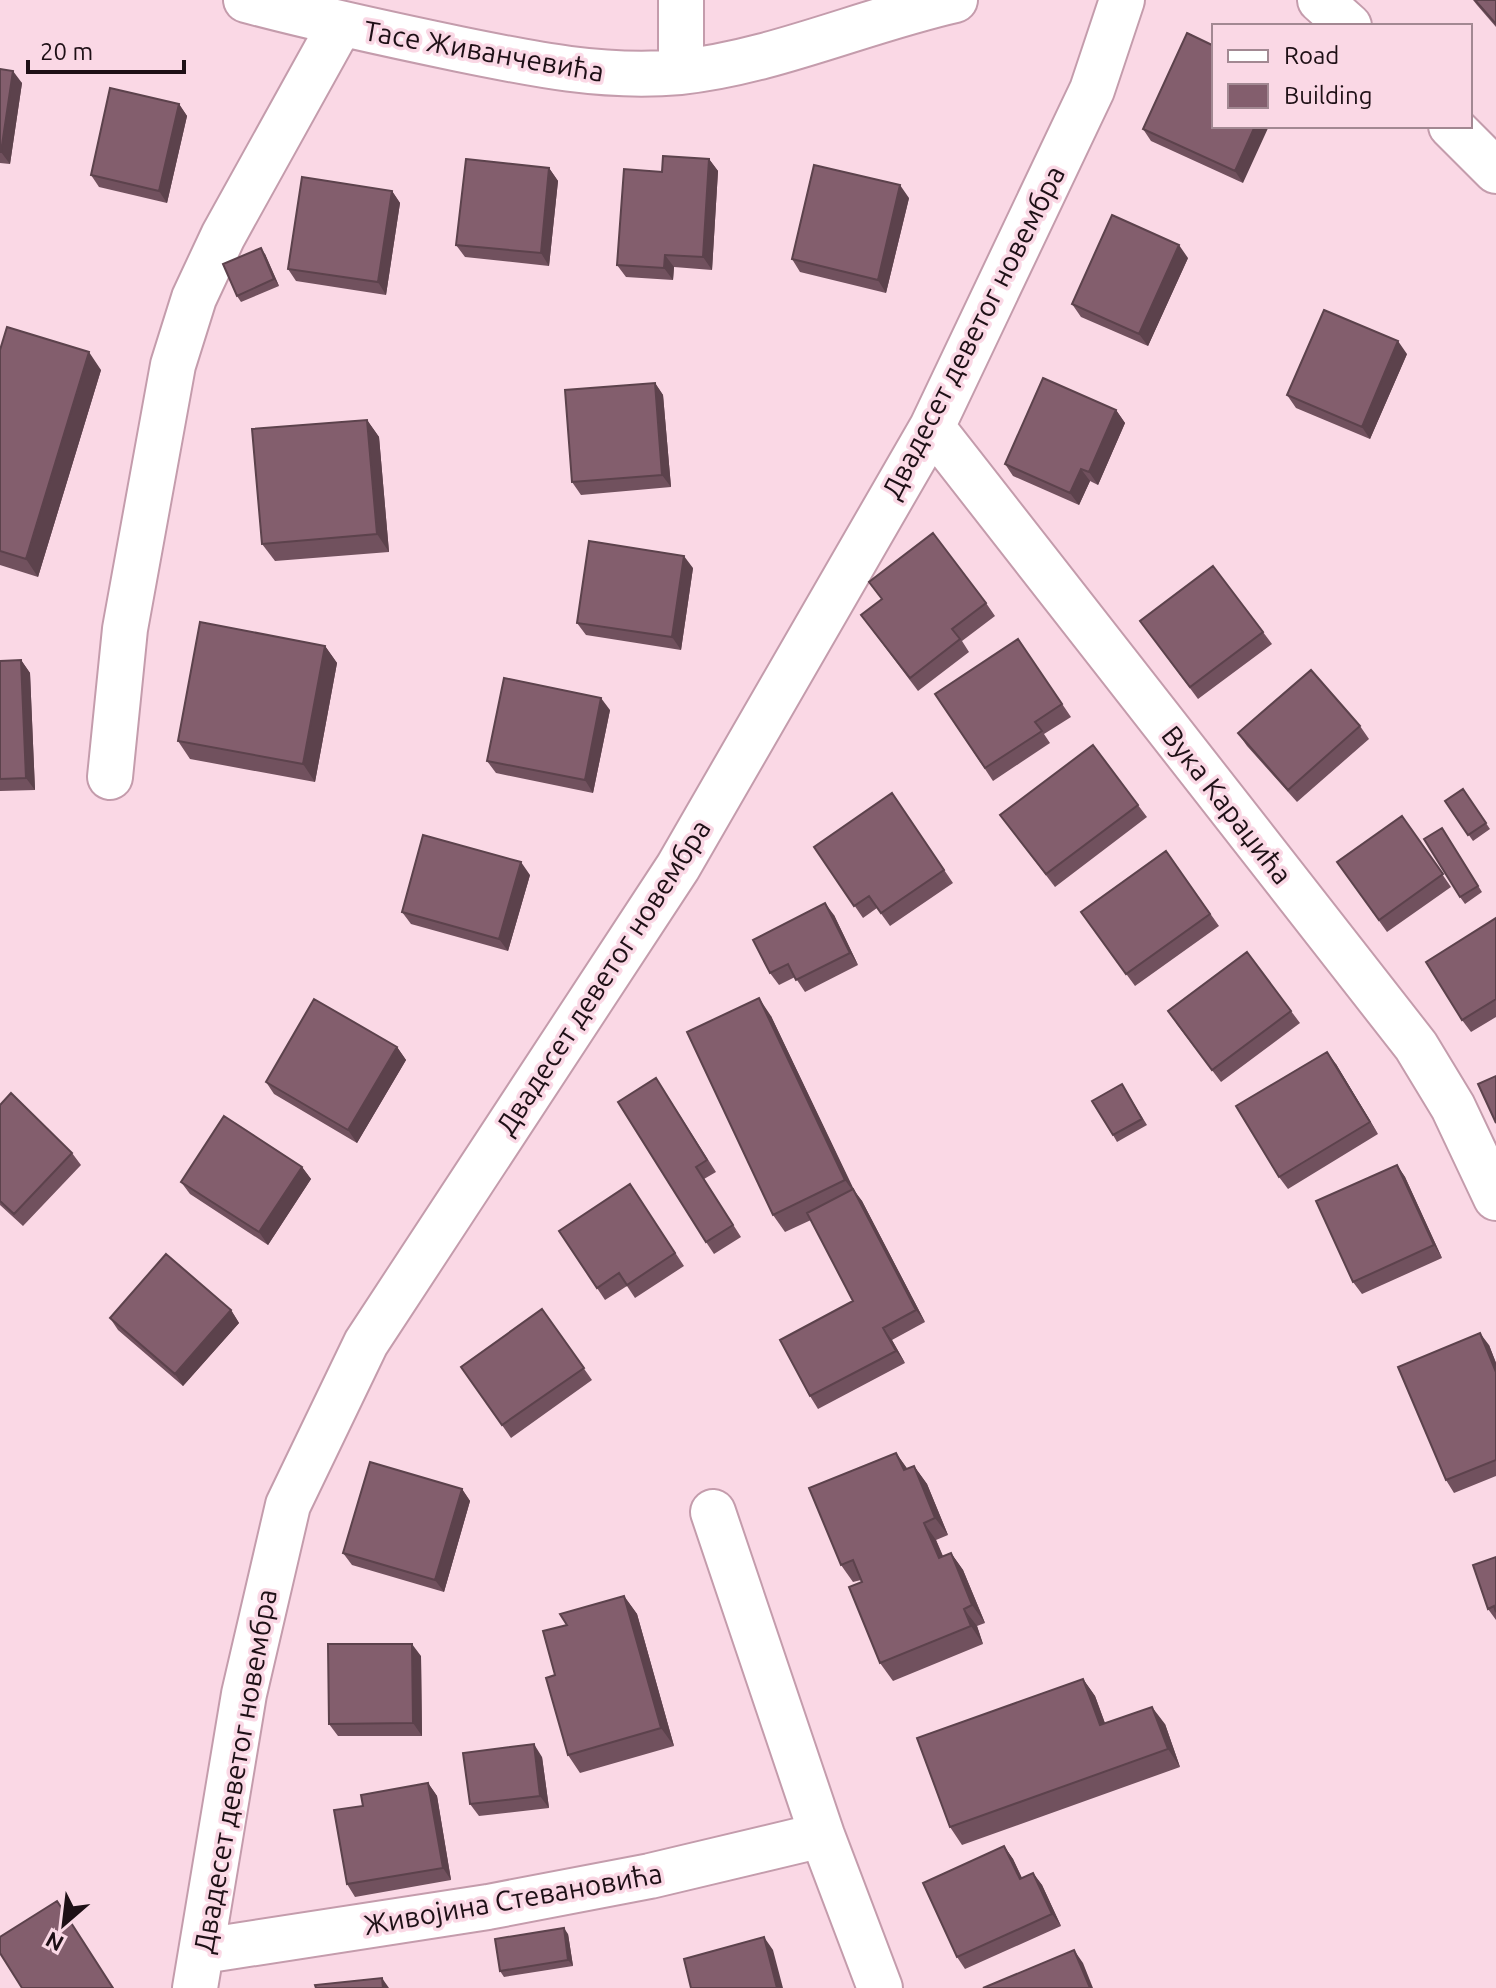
<svg xmlns="http://www.w3.org/2000/svg" width="1496" height="1988" viewBox="0 0 1496 1988" font-family="Ubuntu,sans-serif">
<style>
.lines{fill:none;stroke-linecap:round;stroke-linejoin:round}
.minor-casing{stroke:#c49cac;stroke-width:48}
.minor{stroke:#fff;stroke-width:44}
.wall{fill:#71515e}
.shaded-wall{fill:#5c424c}
.building{fill:#835e6d;stroke:#5c424c;stroke-width:2}
.labels{text-anchor:middle;stroke-width:7;stroke-linejoin:round;paint-order:stroke}
.street-label{font-size:28px;fill:#1e1016;stroke:#fad8e5}
</style>
<rect width="100%" height="100%" fill="#fad8e5"/>
<g class="lines">
<g class="minor-casing">
<path id="minor" d="M246,0C317,19 387,34 459,49C532,64 605,79 680,72C770,63 866,20 955,0
M1320,0L1349,26
M681,72V0
M1451,126L1496,171
M932,427L1416,1046L1453,1107L1496,1198
M110,777L125,629L173,365L194,298L223,236L340,25
M713,1512L822,1835L880,1988
M203,1951L488,1907L650,1876L822,1835
M195,1988L244,1694L288,1505L366,1343L678,867L932,427L1092,90L1122,0"/>
</g>
<use href="#minor" class="minor"/>
</g>
<path class="wall" d="M1473,0H1496V27L1477,5Z
M1214,46L1243,183L1151,141L1143,129Z
M0,69L22,83L10,164L0,163Z
M179,104L187,116L167,203L99,187L91,175Z
M709,159L718,171L712,270L674,267L673,280L626,277L617,265L662,172Z
M549,168L558,181L549,266L465,257L456,245Z
M392,191L400,203L386,295L296,281L288,269Z
M909,198L886,293L800,272L792,259Z
M265,254L279,286L241,302L237,296Z
M1188,258L1148,346L1081,317L1072,304Z
M0,350L101,370L38,577L0,565Z
M1407,354L1370,439L1296,408L1287,395Z
M655,383L663,395L671,487L581,495L572,482Z
M1116,410L1125,423L1098,485L1090,481L1079,505L1013,476L1005,464Z
M367,420L379,437L389,552L275,561L262,544Z
M693,568L681,650L586,635L577,623Z
M869,582L986,603L995,616L962,641L969,652L918,691L861,615L882,599Z
M1263,632L1272,644L1198,699L1149,633Z
M1018,639L1071,717L1044,734L1050,743L993,781L935,694Z
M325,646L337,663L315,782L190,759L178,741Z
M21,660L30,673L35,790L0,791V661Z
M610,710L593,793L496,773L487,761Z
M1360,726L1369,739L1297,802L1247,746L1238,733Z
M1463,789L1490,829L1473,841L1445,801Z
M892,793L953,883L890,926L877,908L863,918L814,847Z
M1138,805L1147,817L1055,887L1000,815Z
M1402,816L1451,887L1387,932L1337,862Z
M1446,834L1482,892L1465,904L1460,897Z
M1166,851L1219,926L1135,986L1081,912Z
M530,875L508,951L411,924L402,912Z
M834,915L858,965L805,992L795,977L779,985L770,973Z
M1496,918V1017L1471,1032L1462,1020Z
M1291,1011L1300,1023L1221,1082L1176,1023Z
M771,1016L853,1189L862,1201L925,1322L892,1340L905,1363L818,1409L810,1396L853,1301L811,1220L785,1232L773,1215Z
M397,1047L406,1060L357,1143L274,1094L266,1082Z
M1336,1064L1378,1134L1288,1189L1279,1177Z
M656,1078L716,1172L704,1179L741,1237L714,1254L706,1242Z
M1122,1084L1147,1125L1117,1142L1113,1135Z
M0,1105L72,1153L81,1165L23,1226L0,1205Z
M1397,1165L1405,1177L1442,1258L1362,1294L1353,1282Z
M302,1167L311,1179L268,1245L190,1194L181,1182Z
M630,1184L684,1266L635,1298L627,1286L605,1300L559,1231Z
M542,1309L592,1380L511,1438L461,1367Z
M231,1310L239,1323L183,1386L118,1330L110,1318Z
M1489,1345L1496,1363V1476L1454,1493L1446,1480Z
M896,1453L907,1469L914,1466L927,1484L948,1535L936,1540L943,1556L951,1553L963,1570L985,1623L977,1626L983,1644L893,1681L880,1663L861,1580L853,1582L841,1565Z
M462,1489L470,1501L444,1592L352,1565L343,1553Z
M1496,1557V1620L1488,1609Z
M624,1596L637,1614L674,1746L580,1773L568,1755L567,1625Z
M421,1656L422,1736H338L329,1724Z
M1083,1679L1095,1696L1105,1723L1165,1724L1180,1767L962,1845L950,1827Z
M542,1757L549,1808L479,1816L470,1804Z
M428,1783L437,1796L451,1880L355,1897L347,1884L363,1806Z
M1004,1846L1013,1859L1022,1878L1033,1873L1042,1885L1061,1926L965,1969L957,1957Z
M568,1934L573,1966L504,1977L500,1971Z"/>
<path class="shaded-wall" d="M13,71L22,83L10,164L1,152Z
M179,104L187,116L167,203L159,191Z
M1255,126H1269L1243,183L1235,171Z
M709,159L718,171L712,270L703,257Z
M549,168L558,181L549,266L541,253Z
M900,185L909,198L886,293L878,280Z
M392,191L400,203L386,295L378,282Z
M1179,245L1188,258L1148,346L1139,334Z
M261,248L265,254L279,286L274,279Z
M665,255L674,267L673,280L664,268Z
M1398,341L1407,354L1370,439L1362,427Z
M89,352L101,370L38,577L26,559Z
M655,383L663,395L671,487L662,475Z
M1116,410L1125,423L1098,485L1089,472Z
M367,420L379,437L389,552L377,534Z
M1081,469L1090,481L1079,505L1070,493Z
M684,556L693,568L681,650L672,637Z
M325,646L337,663L315,782L303,764Z
M21,660L30,673L35,790L26,778Z
M601,698L610,710L593,793L585,780Z
M521,862L530,875L508,951L499,939Z
M825,903L834,915L858,965L850,953Z
M759,998L771,1016L858,1198L845,1180Z
M397,1047L406,1060L357,1143L348,1130Z
M1327,1052L1336,1064L1378,1134L1370,1122Z
M1397,1165L1405,1177L1442,1258L1434,1245Z
M302,1167L311,1179L268,1245L259,1232Z
M853,1189L862,1201L925,1322L916,1310Z
M231,1310L239,1323L183,1386L175,1374Z
M883,1328L892,1340L905,1363L896,1351Z
M1480,1333L1489,1345L1496,1363V1372Z
M896,1453L909,1471L904,1470Z
M914,1466L927,1484L948,1535L935,1518Z
M462,1489L470,1501L444,1592L435,1580Z
M924,1523L936,1540L951,1576L939,1558Z
M951,1553L963,1570L985,1623L972,1605Z
M624,1596L637,1614L674,1746L661,1728Z
M964,1609L977,1626L983,1644L971,1626Z
M412,1644L421,1656L422,1736L413,1723Z
M1083,1679L1095,1696L1112,1743L1100,1725Z
M1152,1707L1165,1724L1180,1767L1168,1749Z
M534,1744L542,1757L549,1808L540,1796Z
M428,1783L437,1796L451,1880L443,1868Z
M1004,1846L1013,1859L1028,1891L1020,1879Z
M1033,1873L1042,1885L1061,1926L1052,1914Z
M564,1928L568,1934L573,1966L568,1960Z
M764,1937L773,1950L783,1988H777Z
M1074,1950L1083,1963L1093,1988H1090Z
M382,1978L389,1988H383Z"/>
<path class="building" d="M1475,0H1496V24Z
M1187,33L1214,46V126H1255L1235,171L1143,129Z
M0,69L13,71L1,152H0Z
M110,88L179,104L159,191L91,175Z
M663,156L709,159L703,257L665,255L664,268L617,265L624,169L662,172Z
M466,159L549,168L541,253L456,245Z
M814,165L900,185L878,280L792,259Z
M302,177L392,191L378,282L288,269Z
M1112,215L1179,245L1139,334L1072,304Z
M261,248L274,279L237,296L223,264Z
M1324,310L1398,341L1362,427L1287,395Z
M7,327L89,352L26,559L0,551V350Z
M1043,378L1116,410L1089,472L1081,469L1070,493L1005,464Z
M655,383L662,475L572,482L565,390Z
M367,420L377,534L262,544L252,429Z
M933,533L986,603L952,629L960,639L910,678L861,615L882,599L869,582Z
M589,541L684,556L672,637L577,623Z
M1213,566L1263,632L1190,687L1140,621Z
M200,622L325,646L303,764L178,741Z
M1018,639L1062,704L1035,722L1042,731L985,768L935,694Z
M21,660L26,778L0,779V661Z
M1311,670L1360,726L1288,790L1238,733Z
M504,678L601,698L585,780L487,761Z
M1093,745L1138,805L1046,874L1000,815Z
M1463,789L1486,823L1468,835L1445,801Z
M892,793L944,870L881,913L869,896L854,906L814,847Z
M1402,816L1443,874L1379,920L1337,862Z
M1442,828L1478,886L1460,897L1424,839Z
M423,835L521,862L499,939L402,912Z
M1166,851L1210,914L1126,974L1081,912Z
M825,903L850,953L796,980L788,964L770,973L753,940Z
M1496,918V999L1462,1020L1426,962Z
M1247,952L1291,1011L1212,1070L1168,1011Z
M759,998L845,1180L773,1215L687,1032Z
M314,999L397,1047L348,1130L266,1082Z
M1327,1052L1370,1122L1279,1177L1236,1106Z
M1496,1076V1123L1478,1084Z
M656,1078L707,1160L696,1167L733,1225L706,1242L618,1102Z
M1122,1084L1142,1119L1113,1135L1092,1101Z
M11,1093L72,1153L14,1214L0,1201V1105Z
M224,1116L302,1167L259,1232L181,1182Z
M1397,1165L1434,1245L1353,1282L1316,1201Z
M630,1184L675,1253L627,1285L619,1273L597,1288L559,1231Z
M853,1189L916,1310L883,1328L896,1351L810,1396L780,1340L853,1301L807,1213Z
M166,1254L231,1310L175,1374L110,1318Z
M542,1309L584,1368L502,1425L461,1367Z
M1480,1333L1496,1372V1460L1446,1480L1398,1367Z
M896,1453L904,1470L914,1466L935,1518L924,1523L939,1558L951,1553L972,1605L964,1609L971,1626L880,1663L849,1587L862,1582L853,1560L841,1565L809,1488Z
M370,1462L462,1489L435,1580L343,1553Z
M1496,1557V1612L1494,1606L1488,1609L1473,1565Z
M624,1596L661,1728L568,1755L546,1678L555,1675L543,1631L567,1625L560,1614Z
M328,1644H412L413,1723L329,1724Z
M1083,1679L1100,1725L1152,1707L1168,1749L950,1827L917,1738Z
M534,1744L540,1796L470,1804L463,1753Z
M428,1783L443,1868L347,1884L334,1810L363,1806L361,1795Z
M1004,1846L1020,1879L1033,1873L1052,1914L957,1957L923,1883Z
M57,1901L113,1988H22L0,1953V1937Z
M564,1928L568,1960L500,1971L495,1939Z
M764,1937L777,1988H691L684,1959Z
M1074,1950L1090,1988H983Z
M382,1978L383,1988H316L315,1985Z"/>
<g class="labels">
<g class="street-label">
<text transform="translate(484 51) rotate(10)" y="10">Тасе Живанчевића</text>
<text transform="translate(973 332) rotate(-63)" y="10">Двадесет деветог новембра</text>
<text transform="translate(1227 805) rotate(52)" y="10">Вука Караџића</text>
<text transform="translate(603 977) rotate(-57)" y="10">Двадесет деветог новембра</text>
<text transform="translate(235 1771) rotate(-80)" y="10">Двадесет деветог новембра</text>
<text transform="translate(513 1899) rotate(-10)" y="10">Живојина Стевановића</text>
</g>
</g>
<rect x="1212" y="24" width="260" height="104" fill="#fad8e5" stroke="#a28892" stroke-width="2"/>
<rect x="1228" y="50" width="40" height="12" fill="#ffffff" stroke="#a28892" stroke-width="2"/>
<text x="1284" y="64" font-size="24" fill="#1e1016">Road</text>
<rect x="1228" y="84" width="40" height="24" fill="#835e6d" stroke="#a28892" stroke-width="2"/>
<text x="1284" y="104" font-size="24" fill="#1e1016">Building</text>
<g transform="translate(64 1924) rotate(208)" stroke="#fad8e5" stroke-width="6" paint-order="stroke">
<path d="M0-6L14 30L0 20L-14 30Z" fill="#1e1016"/>
<text y="-12" font-size="22" font-weight="bold" text-anchor="middle" fill="#1e1016">N</text>
</g>
<path d="M28 60v12h156v-12" fill="none" stroke="#1e1016" stroke-width="4"/>
<text x="40" y="60" font-size="24" fill="#1e1016" stroke="#fad8e5" stroke-width="6" paint-order="stroke">20 m</text>
</svg>
